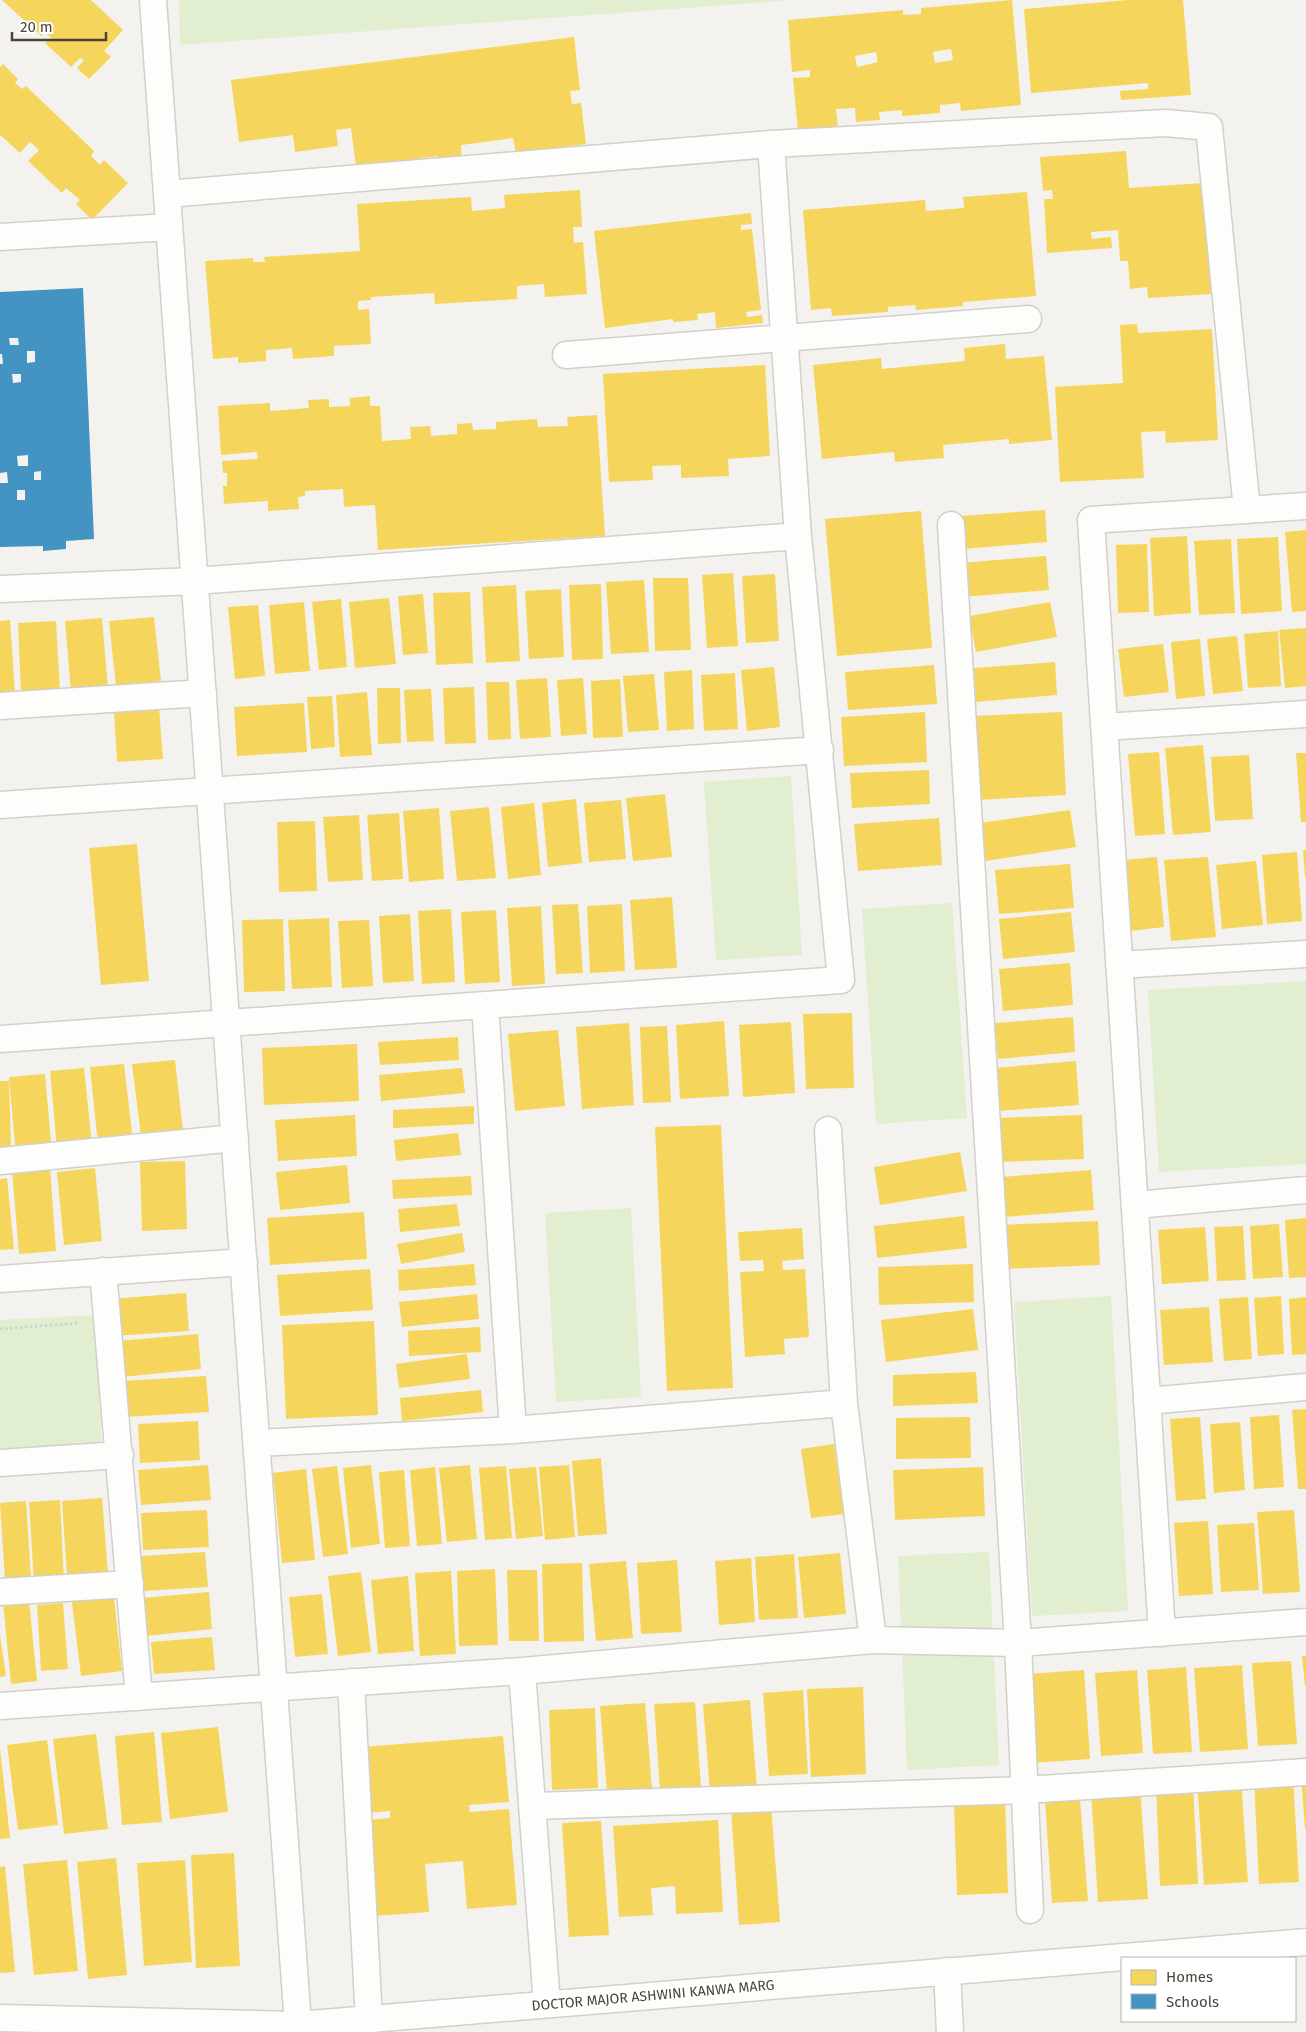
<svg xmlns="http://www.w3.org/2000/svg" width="1306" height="2032" viewBox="0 0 1306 2032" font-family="'Fira Sans',sans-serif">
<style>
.green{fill:#e1eecf}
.homes{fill:#f6d55c;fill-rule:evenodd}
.schools{fill:#4393c3;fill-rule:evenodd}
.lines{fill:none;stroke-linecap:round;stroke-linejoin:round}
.street-casing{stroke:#d2d0cb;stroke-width:29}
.path{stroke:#d3d2cc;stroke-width:3;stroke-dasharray:2.5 2.5;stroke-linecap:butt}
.street{stroke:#fdfdfc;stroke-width:26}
.labels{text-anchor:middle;stroke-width:5;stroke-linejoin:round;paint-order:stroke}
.street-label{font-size:14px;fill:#4b4439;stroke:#fff}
</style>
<rect width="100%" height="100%" fill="#f4f2ee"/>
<path class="green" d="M179,0H794L180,45Z
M791,776L802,955L716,960L704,782Z
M952,903L967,1118L876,1124L862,909Z
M1306,981V1164L1159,1172L1148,990Z
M631,1208L641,1397L556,1402L545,1213Z
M1111,1296L1128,1611L1032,1616L1014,1302Z
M95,1315L102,1455L0,1460V1320Z
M989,1552L999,1765L907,1770L898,1556Z"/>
<path class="homes" d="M2,0H91L123,30L104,51L111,57L89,79L77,68L84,60L80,58L71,67L45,43L51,38L45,32L41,36Z
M1012,0L1021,105L961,111L960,103L940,105V113L902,116V110L879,112L880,120L856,122L855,108L836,109L838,128L798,131L793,78L810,77V70L792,72L788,20L903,10V15L921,14V8ZM951,49L953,60L935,63L933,52ZM876,52L878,62L857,67L855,56Z
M1128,0H1183L1191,95L1121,100L1120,91L1148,89V83L1031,93L1024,9Z
M574,37L580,90L570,91L572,104L581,103L586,144L516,153L513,138L461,145L462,160L440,163L438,156L356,167L351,128L336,130L338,146L295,152L293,135L239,142L231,80Z
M3,64L18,79L15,83L22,89L26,86L94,151L91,156L100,165L104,160L128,183L92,220L76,204L80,200L66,188L62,193L28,161L39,150L30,142L20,153L0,135V67Z
M1126,151L1129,188L1203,183L1211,294L1148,298L1147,287L1130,289L1128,261H1120L1118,230L1091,232L1092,239L1111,237L1112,248L1047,253L1044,199H1053L1052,190L1043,191L1040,157Z
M580,190L582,227H573L574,243L583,242L587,294L545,297L544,284L517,286V299L435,304L434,293L371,297V300L358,301V310L369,309L371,344L334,346V356L293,359L292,348L266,350V361L238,363V357L213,359L205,261L253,258V262H265L264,257L360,251L357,204L471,197L472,211L505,208L504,195Z
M1027,192L1036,296L963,302V306L916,310L915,305L888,307V312L832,316L831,308L811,310L803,210L925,200L926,211L964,208L963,197Z
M751,213L752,224L741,225V230L752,229L761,310L746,312L747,317L762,315L763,323L716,328L715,312L697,314L698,320L673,322V319L605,328L594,231Z
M1137,324L1138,333L1212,329L1218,440L1166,443L1165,431L1141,432L1144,478L1060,482L1055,387L1123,383L1120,325Z
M1005,344L1006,359L1044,356L1052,440L1009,444V439L943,445L944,458L895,462L894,452L822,459L813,365L881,358L882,369L965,361L964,348Z
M765,365L770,456L728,459L729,476L681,478V465L652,466L653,480L609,482L603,374Z
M370,396V406H380L382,441L411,439L410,427L430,426L431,436L457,434V424L472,423L473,430L496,429V422L537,419L538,427L568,426L567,417L597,415L605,536L378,550L375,505L344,507L343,489L305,491V496L298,497L299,509L268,511V501L224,504L223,486H227V473H223L222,461L258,459L257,452L221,455L218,406L270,403V411L309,408L308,400L329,399V407L350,406V398Z
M1045,510L1047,542L963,549L960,516Z
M921,511L932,648L837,656L825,519Z
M1306,530V611L1292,612L1285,532Z
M1187,536L1191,613L1154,616L1150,538Z
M1278,537L1282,611L1241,614L1237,539Z
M1231,539L1235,613L1199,615L1194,541Z
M1147,544L1149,612L1118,613L1116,545Z
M1046,556L1049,590L963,597L961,563Z
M733,573L738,646L707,648L702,575Z
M775,574L779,641L746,643L742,576Z
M653,578H688L691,650L655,651Z
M644,580L649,652L611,654L606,582Z
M601,584L603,659L572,660L569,585Z
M516,585L520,661L486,663L482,587Z
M561,589L564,657L529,659L525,591Z
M470,592L473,663L436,665L433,593Z
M423,594L428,653L403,655L398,596Z
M389,598L396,664L355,668L349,602Z
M341,599L347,667L319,670L312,602Z
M304,602L310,671L275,674L269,605Z
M1050,602L1057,637L976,652L969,616Z
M258,605L265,676L235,679L228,607Z
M154,617L161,681L116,686L109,621Z
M102,618L108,689L71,692L65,621Z
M10,620L15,694L0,695V621Z
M56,621L60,691L21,693L18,623Z
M1306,628V686L1285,688L1279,630Z
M1278,631L1281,686L1248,688L1244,634Z
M1237,636L1243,691L1213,694L1207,639Z
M1200,639L1205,696L1176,699L1171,642Z
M1163,644L1169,692L1124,697L1118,649Z
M1055,662L1057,695L976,702L974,668Z
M934,665L937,704L848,710L845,672Z
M774,667L780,727L747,731L741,670Z
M692,670L694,729L667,731L664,672Z
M735,673L738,729L704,731L701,675Z
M654,674L659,730L628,732L623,676Z
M547,678L551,737L520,739L516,680Z
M583,678L587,734L561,736L557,680Z
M620,679L623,737L593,738L591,681Z
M486,682H509L511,739L488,740Z
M474,687L476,743L445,744L443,688Z
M377,688H400L401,743L378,744Z
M431,689L434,741L407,742L404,690Z
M367,692L372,755L340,757L336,695Z
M332,696L335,747L311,749L307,697Z
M304,703L307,752L237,756L234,707Z
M159,708L163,759L117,762L114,711Z
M925,712L927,762L844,766L841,717Z
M1062,712L1066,795L977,800L972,716Z
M1203,745L1211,832L1173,835L1165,748Z
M1159,752L1165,834L1135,836L1128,754Z
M1296,753H1306V822H1301Z
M1249,755L1253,819L1215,821L1211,757Z
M929,770L930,804L852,808L850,773Z
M665,794L672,857L633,861L626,798Z
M576,799L582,863L548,867L542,803Z
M621,800L626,859L589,862L584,803Z
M534,803L541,875L508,879L501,807Z
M489,807L496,878L457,881L450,811Z
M439,808L444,879L409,882L403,811Z
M1070,810L1076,847L986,861L980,823Z
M399,813L403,879L372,881L367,815Z
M359,815L363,880L328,882L323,817Z
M939,818L942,865L858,871L854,824Z
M315,821L317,891L279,892L277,822Z
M137,844L149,981L101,985L89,848Z
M1303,850H1306V877H1305Z
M1297,852L1302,921L1267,924L1262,855Z
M1157,857L1164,927L1130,931L1123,860Z
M1208,857L1216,937L1171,941L1164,860Z
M1256,861L1263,925L1222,929L1216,865Z
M1070,864L1074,908L999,914L995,870Z
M672,897L677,968L635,970L630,900Z
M578,904L583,973L556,974L552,905Z
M622,904L625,971L590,973L587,906Z
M541,906L545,984L512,986L507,908Z
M451,909L455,982L422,984L418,911Z
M496,910L500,982L465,984L461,912Z
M1071,912L1075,952L1003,959L999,919Z
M410,914L414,981L383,983L379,916Z
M329,918L332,987L292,989L288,920Z
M283,919L285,991L244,992L242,920Z
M369,920L373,986L342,988L338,921Z
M1070,963L1073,1005L1003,1011L999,969Z
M852,1013L854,1088L806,1089L803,1014Z
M1073,1017L1075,1052L998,1059L995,1023Z
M724,1021L729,1096L680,1099L676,1025Z
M791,1022L795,1093L743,1097L739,1025Z
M629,1023L634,1105L582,1109L576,1027Z
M667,1026L671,1102L643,1103L640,1027Z
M558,1030L565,1106L515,1111L508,1034Z
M458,1037L459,1060L380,1065L378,1042Z
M357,1044L359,1101L264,1105L262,1048Z
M175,1060L183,1131L141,1136L132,1064Z
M1076,1061L1079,1105L996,1111L993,1068Z
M124,1064L133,1141L98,1145L90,1067Z
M84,1068L92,1145L57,1149L50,1071Z
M462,1068L465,1093L381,1101L379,1075Z
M45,1074L51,1142L15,1145L9,1077Z
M0,1081H9L11,1146L0,1147Z
M474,1106V1124L393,1128V1110Z
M355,1115L357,1156L278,1161L275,1120Z
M1082,1115L1084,1159L998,1162L996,1118Z
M721,1125L733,1388L667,1391L655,1127Z
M458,1133L461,1155L396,1161L394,1140Z
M960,1152L967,1191L880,1205L874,1167Z
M185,1161L187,1229L142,1231L140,1162Z
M347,1165L350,1203L280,1210L276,1172Z
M50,1168L56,1251L19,1254L12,1171Z
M95,1168L102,1241L64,1245L57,1172Z
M1091,1170L1094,1210L1004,1217L1001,1177Z
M471,1176L472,1195L393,1199L392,1180Z
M7,1178L14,1249L0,1250V1179Z
M457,1204L460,1226L400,1232L398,1209Z
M364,1212L367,1259L270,1265L267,1218Z
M964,1216L967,1248L877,1258L874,1226Z
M1306,1218V1277L1289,1278L1285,1220Z
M1098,1221L1100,1265L1002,1269L1000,1225Z
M1279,1224L1283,1277L1253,1279L1250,1226Z
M1243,1226L1246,1280L1217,1281L1214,1227Z
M1205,1227L1209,1281L1162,1284L1158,1230Z
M802,1228L804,1259L782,1261L783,1270L805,1269L809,1337L784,1339L785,1354L745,1357L740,1272L764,1271L763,1260L740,1261L738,1232Z
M462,1233L465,1252L401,1264L397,1244Z
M474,1264L476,1285L399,1291L398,1270Z
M973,1264L974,1302L879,1305L878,1267Z
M370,1269L373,1310L280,1316L277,1275Z
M186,1293L189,1331L113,1336L110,1299Z
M477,1294L479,1319L402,1327L399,1302Z
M1281,1296L1284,1354L1258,1356L1254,1298Z
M1248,1297L1252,1359L1224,1361L1219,1299Z
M1306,1297V1354L1292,1355L1289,1299Z
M1209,1307L1213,1362L1164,1365L1160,1310Z
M973,1309L978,1350L886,1362L881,1320Z
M374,1321L378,1415L286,1419L282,1325Z
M480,1327L481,1352L409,1356L408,1331Z
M198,1334L201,1369L122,1377L118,1341Z
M467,1354L470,1379L399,1388L396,1364Z
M976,1372L978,1403L893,1406V1375Z
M206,1376L209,1412L125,1417L123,1381Z
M481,1390L483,1412L402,1421L400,1398Z
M1306,1409V1489H1298L1292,1410Z
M1279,1415L1284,1487L1254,1489L1250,1417Z
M970,1417L971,1458L896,1459V1418Z
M1200,1417L1206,1499L1176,1501L1170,1419Z
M198,1421L200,1460L140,1463L138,1424Z
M1240,1422L1245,1490L1214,1493L1210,1424Z
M834,1444L844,1514L811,1518L801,1449Z
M601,1458L607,1534L578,1536L572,1461Z
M208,1465L211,1500L141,1505L138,1470Z
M371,1465L380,1544L351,1548L343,1468Z
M470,1465L477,1539L447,1542L439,1468Z
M569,1465L575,1537L545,1540L539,1467Z
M337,1466L348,1554L323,1557L312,1469Z
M506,1466L512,1538L485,1540L479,1468Z
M435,1467L442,1544L417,1546L410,1470Z
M536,1467L543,1536L516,1539L509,1469Z
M983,1467L985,1516L895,1520L893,1470Z
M306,1469L315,1560L282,1563L273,1473Z
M404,1470L410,1546L385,1548L379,1472Z
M102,1498L108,1573L67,1575L62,1501Z
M60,1500L64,1581L34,1582L29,1502Z
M26,1501L31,1578L5,1580L0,1503Z
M207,1510L209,1547L143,1550L141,1513Z
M1294,1510L1300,1592L1263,1594L1257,1512Z
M1208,1521L1213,1594L1179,1596L1174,1523Z
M1254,1523L1259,1590L1221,1592L1217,1525Z
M205,1552L208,1587L143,1591L140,1556Z
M840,1553L846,1614L804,1618L798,1557Z
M794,1554L798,1618L759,1620L755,1557Z
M751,1558L755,1622L719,1625L715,1561Z
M677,1560L682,1632L641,1634L637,1563Z
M626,1561L633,1638L596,1641L589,1564Z
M582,1563L584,1641L544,1642L542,1564Z
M495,1569L498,1645L459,1646L457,1571Z
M507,1570H537L539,1641H509Z
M451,1571L456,1654L420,1656L415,1573Z
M361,1572L371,1652L338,1656L328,1576Z
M408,1576L414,1651L378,1654L371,1580Z
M113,1589L122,1671L81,1676L71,1594Z
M209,1592L212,1629L146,1636L142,1598Z
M322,1594L328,1654L295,1657L289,1597Z
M29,1600L37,1681L11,1684L3,1602Z
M63,1603L68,1669L41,1671L37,1605Z
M0,1635L6,1676L0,1677Z
M212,1637L215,1670L154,1674L151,1642Z
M1302,1656H1306V1686H1305Z
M1291,1661L1297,1744L1258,1746L1252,1663Z
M1242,1665L1248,1749L1200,1752L1194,1668Z
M1186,1667L1192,1752L1153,1754L1147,1670Z
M1084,1670L1090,1759L1033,1763L1027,1674Z
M1137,1670L1143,1753L1101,1756L1095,1673Z
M863,1687L866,1774L811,1777L807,1689Z
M803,1690L808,1774L769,1776L763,1693Z
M750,1700L757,1789L710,1792L703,1704Z
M695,1702L701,1787L660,1790L654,1704Z
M645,1703L652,1788L607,1792L600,1706Z
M595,1708L598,1788L552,1790L549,1710Z
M218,1727L228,1812L170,1819L161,1733Z
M154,1732L162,1822L122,1825L115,1736Z
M96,1734L108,1829L64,1834L53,1739Z
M503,1736L509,1802L469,1805L470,1812L509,1809L517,1905L467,1909L463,1861L425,1864L429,1912L375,1916L367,1820L390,1818V1811L367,1813L362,1747Z
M47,1740L58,1825L18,1830L7,1745Z
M0,1748L10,1838L0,1839Z
M1293,1776L1299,1882L1259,1884L1254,1779Z
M1301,1776H1306V1829H1305Z
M1241,1778L1248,1882L1204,1885L1197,1781Z
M1193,1783L1198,1884L1160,1886L1156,1784Z
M1140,1787L1148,1899L1098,1902L1091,1791Z
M1005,1800L1008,1893L957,1895L954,1802Z
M1080,1800L1088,1901L1052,1903L1045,1802Z
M771,1806L780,1922L739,1925L731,1809Z
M718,1820L723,1912L676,1914L675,1886L651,1888L653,1915L619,1917L613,1826Z
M601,1821L609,1935L569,1937L562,1823Z
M234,1853L240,1966L196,1968L191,1855Z
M116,1858L127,1975L88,1979L77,1862Z
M67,1860L78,1971L34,1975L23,1864Z
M185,1860L192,1962L144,1966L137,1863Z
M5,1866L15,1972L0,1973V1867Z"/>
<path class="schools" d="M83,288L94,539L66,541V549L43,551V546L0,547V483H8L7,472L0,473V364H3L2,354H0V292ZM9,338H18L19,345H10ZM27,351H35V362L27,363ZM12,374H21V382L13,383ZM28,455V466H18L17,456ZM41,471V480H34V472ZM17,490H25V500H17Z"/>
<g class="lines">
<g class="street-casing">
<path id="street" d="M153,0L298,2025
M167,194L771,144L1166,123L1209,127L1247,510
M0,237L169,227
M566,355L1028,319
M951,525L1018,1643L1030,1910
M0,589L195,581L798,536
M0,706L203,693
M1104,727L1306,714
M0,805L820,750
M1119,965L1306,954
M485,1005L513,1430
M0,1039L841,980L798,536L771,144
M828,1130L844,1403L873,1640
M0,1161L235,1138
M1135,1205L1306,1190
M103,1271L139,1697
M0,1279L244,1262
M1147,1401L1306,1387
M257,1443L513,1430L844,1403
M0,1463L120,1455
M0,1592L130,1584
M1162,1633L1091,520L1306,506
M522,1671L547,2004
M351,1682L369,2020
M0,1706L522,1671L873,1640L1018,1643L1306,1622
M533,1806L1025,1790L1306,1772
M947,1971L950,2032
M0,2018L298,2025L1306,1942"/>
</g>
<path class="path" d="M0,1329L79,1323"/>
<use href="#street" class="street"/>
</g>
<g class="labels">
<g class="street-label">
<text transform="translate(653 1995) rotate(-5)" y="5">DOCTOR MAJOR ASHWINI KANWA MARG</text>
</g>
</g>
<rect x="1121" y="1957" width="175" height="65" fill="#ffffff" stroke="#b7b4b0"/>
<rect x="1131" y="1970" width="25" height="15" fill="#f6d55c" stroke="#b7b4b0"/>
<text x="1166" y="1982" font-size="15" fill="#4b4439">Homes</text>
<rect x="1131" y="1994" width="25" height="15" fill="#4393c3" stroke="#b7b4b0"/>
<text x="1166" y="2007" font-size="15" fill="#4b4439">Schools</text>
<path d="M12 32v8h94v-8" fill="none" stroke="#4b4439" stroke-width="2.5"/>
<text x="20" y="32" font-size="15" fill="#4b4439" stroke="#ffffff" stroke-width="4" paint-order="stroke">20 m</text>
</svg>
